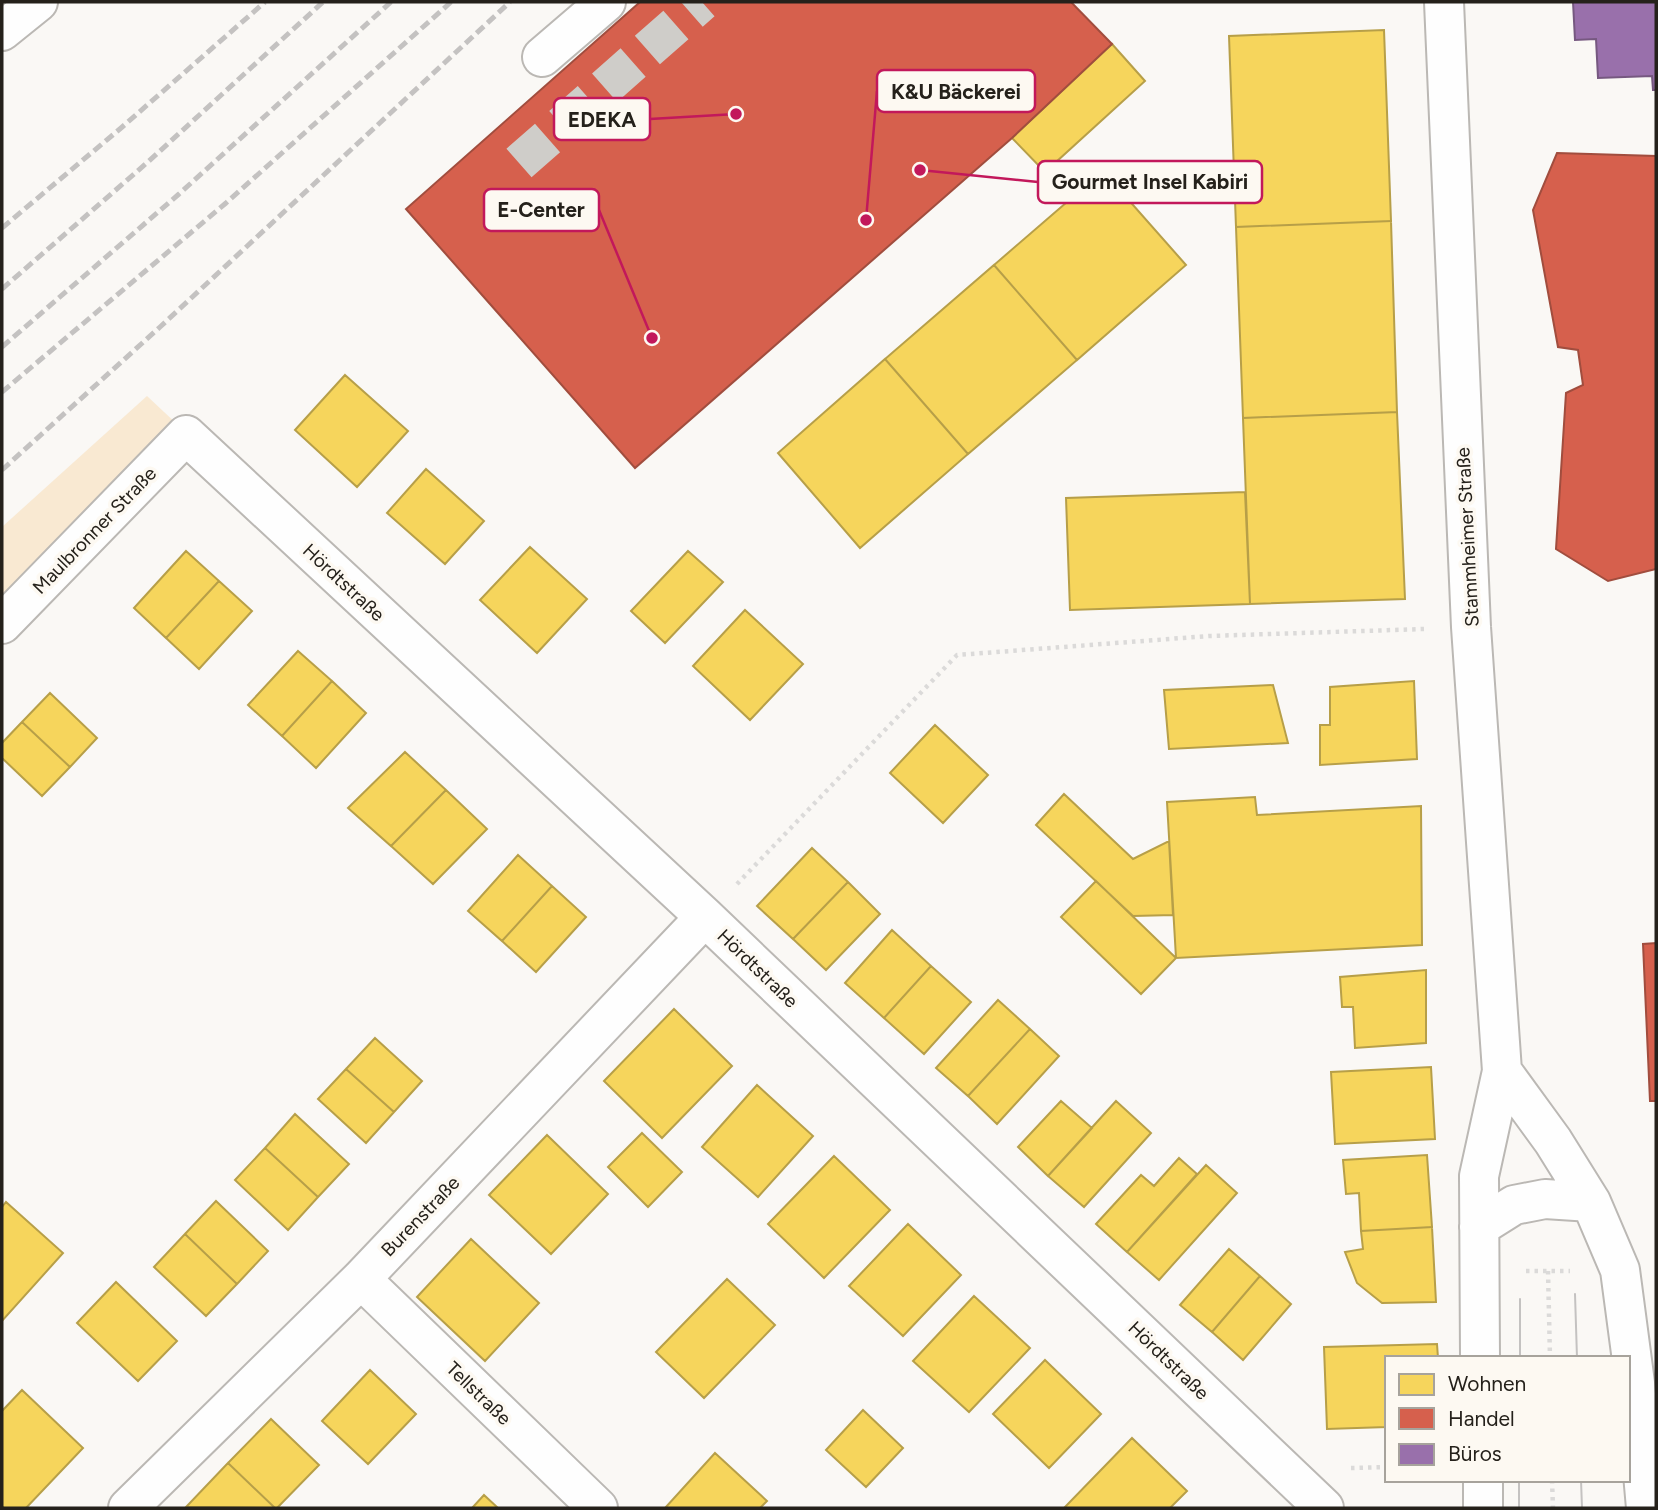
<svg xmlns="http://www.w3.org/2000/svg" width="1658" height="1510" viewBox="0 0 1658 1510" font-family="Figtree,sans-serif">
<style>
.green{fill:#f9e9d2}
.homes{fill:#f6d55c;stroke:#b79f48;stroke-width:2}
.shops{fill:#d6604d;stroke:#a14d3e;stroke-width:2}
.offices{fill:#9970ab;stroke:#765880;stroke-width:2}
.lines{fill:none;stroke-linecap:round;stroke-linejoin:round}
.minor-tunnel{stroke:#cfcdc9;stroke-width:38;stroke-dasharray:38 19;stroke-linecap:butt}
.minor-casing{stroke:#bbb8b4;stroke-width:42}
.highway-casing{stroke:#bbb8b4;stroke-width:42}
.path{stroke:#dbdad9;stroke-width:4.5;stroke-dasharray:3.5 5;stroke-linecap:butt}
.minor{stroke:#fefefe;stroke-width:38}
.highway{stroke:#fefefe;stroke-width:38}
.tram{stroke:#c4c2c1;stroke-width:2}
.rail{stroke:#c4c2c1;stroke-width:5;stroke-dasharray:10 5;stroke-linecap:butt}
.labels{text-anchor:middle;stroke-width:7;stroke-linejoin:round;paint-order:stroke}
.street-label{font-size:19px;fill:#25211b;stroke:#fdf9f2}
.leader{fill:none;stroke:#c2185b;stroke-width:2.5}
.callout-dot{fill:#c2185b;stroke:#fdf9f2;stroke-width:2.5}
.callout{fill:#fdf9f2;stroke:#c2185b;stroke-width:2.5}
.callout-label{font-size:21px;text-anchor:middle;font-weight:bold;fill:#25211b}
</style>
<rect width="100%" height="100%" fill="#faf8f5"/>
<path class="green" d="M147,396L180,427L2,596V527Z"/>
<path class="homes" d="M1384,30L1391,221L1236,227L1229,36Z
M1112,44L1145,81L1045,172L1012,138Z
M1103,171L1186,265L1077,360L994,265Z
M1391,221L1397,412L1243,418L1236,227Z
M994,265L1077,360L968,454L885,359Z
M885,359L968,454L860,548L778,453Z
M345,375L408,431L357,487L295,430Z
M1397,412L1405,599L1250,604L1243,418Z
M426,469L484,521L445,564L387,513Z
M1245,492L1250,604L1070,610L1066,498Z
M530,547L587,599L537,653L480,600Z
M186,551L219,581L166,638L134,608Z
M688,551L723,582L665,643L631,611Z
M219,581L252,611L199,669L166,638Z
M745,610L803,664L750,720L693,666Z
M298,651L332,681L282,736L248,705Z
M332,681L366,713L316,768L282,736Z
M1414,681L1417,759L1320,765V725H1330V687Z
M1273,685L1288,743L1169,749L1164,690Z
M50,693L97,738L70,767L22,722Z
M22,722L70,767L42,796L2,758V743Z
M935,725L988,775L943,823L890,773Z
M405,752L446,790L391,846L348,808Z
M446,790L487,829L433,884L391,846Z
M1064,794L1133,859L1169,841L1173,915L1133,916L1036,825Z
M1255,797L1257,815L1421,806L1422,945L1176,958L1167,802Z
M812,848L848,882L793,939L757,906Z
M518,855L552,886L502,941L468,911Z
M1096,881L1176,958L1141,994L1061,917Z
M848,882L880,914L826,970L793,939Z
M552,886L586,917L536,972L502,941Z
M892,930L931,966L884,1018L845,983Z
M931,966L971,1002L924,1054L884,1018Z
M1426,970V1043L1355,1048L1353,1007H1342L1340,977Z
M998,1000L1030,1029L968,1096L936,1068Z
M674,1009L732,1066L662,1138L604,1081Z
M1030,1029L1059,1056L997,1124L968,1096Z
M375,1038L422,1081L394,1112L346,1069Z
M1431,1067L1435,1139L1335,1144L1331,1072Z
M346,1069L394,1112L366,1143L318,1099Z
M757,1085L813,1136L758,1197L702,1147Z
M1061,1101L1092,1128L1048,1176L1018,1147Z
M1116,1101L1151,1133L1084,1207L1048,1176Z
M295,1114L349,1164L318,1197L265,1148Z
M642,1133L682,1172L648,1207L608,1167Z
M547,1135L608,1194L551,1254L489,1195Z
M265,1148L318,1197L288,1230L235,1180Z
M1427,1155L1432,1227L1361,1231L1359,1193L1346,1194L1343,1160Z
M834,1156L890,1210L824,1278L768,1224Z
M1179,1158L1197,1174L1127,1252L1096,1224L1141,1175L1154,1186Z
M1206,1165L1237,1193L1159,1280L1127,1252Z
M216,1201L268,1251L237,1284L185,1234Z
M6,1202L63,1253L2,1321V1207Z
M908,1224L961,1275L903,1336L849,1286Z
M1432,1227L1436,1302L1382,1303L1357,1283L1345,1252L1363,1249L1361,1231Z
M185,1234L237,1284L206,1316L154,1267Z
M471,1239L539,1303L485,1361L417,1297Z
M1229,1249L1260,1276L1212,1332L1180,1305Z
M1260,1276L1291,1304L1243,1360L1212,1332Z
M727,1279L775,1325L704,1398L656,1352Z
M116,1282L177,1341L138,1381L77,1323Z
M974,1296L1030,1348L969,1412L913,1361Z
M1437,1344L1438,1358H1387V1427L1327,1429L1324,1347Z
M1045,1360L1101,1414L1049,1468L993,1414Z
M370,1370L416,1414L368,1464L322,1421Z
M22,1390L83,1448L26,1508H4L2,1506V1411Z
M863,1410L903,1448L866,1487L826,1450Z
M271,1419L319,1465L277,1508H275L228,1463Z
M1132,1438L1187,1491L1170,1508H1064Z
M715,1453L767,1501L760,1508H665Z
M228,1463L275,1508L186,1507Z
M484,1495L498,1508H472Z"/>
<path class="shops" d="M640,2H1071L1112,44L1012,138L635,468L406,209Z
M1557,153L1656,156V569L1608,581L1556,549L1566,393L1583,385L1578,350L1558,347L1533,210Z
M1656,943V1101H1650L1643,944Z"/>
<path class="offices" d="M1573,2H1656V90H1653L1652,76L1598,78L1596,39L1575,40Z"/>
<g class="lines">
<path class="minor-tunnel" d="M519,163L702,2"/>
<g class="minor-casing">
<path id="minor" d="M1444,2L1471,627L1502,1071L1479,1176L1480,1358
M542,57L606,2
M2,624L186,435L705,917L1324,1508
M1502,1071L1553,1141L1591,1202L1620,1270L1635,1383L1646,1508
M1479,1227L1514,1205L1545,1199L1591,1202
M361,1279L598,1508
M1483,1480V1508
M128,1508L361,1279L705,917"/>
</g>
<g class="highway-casing">
<path id="highway" d="M2,31L38,2"/>
</g>
<path class="path" d="M737,884L957,655L1209,636L1424,629
M1526,1271H1570
M1548,1271L1550,1358
M1351,1468L1387,1467
M1552,1480L1553,1508"/>
<use href="#minor" class="minor"/>
<use href="#highway" class="highway"/>
<path class="tram" d="M1575,1294L1577,1358
M1520,1358V1299
M1581,1480L1582,1508
M1519,1508V1480"/>
<path class="rail" d="M2,228L121,128L265,2
M2,289L149,161L323,2
M2,347L179,194L391,2
M2,392L226,203L451,2
M2,470L160,327L510,2"/>
</g>
<g class="labels">
<g class="street-label">
<text transform="translate(94 530) rotate(-46)" y="7">Maulbronner Straße</text>
<text transform="translate(1467 537) rotate(-93)" y="7">Stammheimer Straße</text>
<text transform="translate(344 582) rotate(43)" y="7">Hördtstraße</text>
<text transform="translate(758 968) rotate(44)" y="7">Hördtstraße</text>
<text transform="translate(420 1216) rotate(-46)" y="7">Burenstraße</text>
<text transform="translate(1169 1360) rotate(44)" y="7">Hördtstraße</text>
<text transform="translate(479 1393) rotate(44)" y="7">Tellstraße</text>
</g>
</g>
<path class="leader" d="M866 220L877 91M736 114L650 119M920 170L1038 182M652 338L599 210"/>
<g class="callout-dot">
<circle cx="866" cy="220" r="7"/>
<circle cx="736" cy="114" r="7"/>
<circle cx="920" cy="170" r="7"/>
<circle cx="652" cy="338" r="7"/>
</g>
<g class="callout">
<rect x="877" y="70" width="158" height="42" rx="7"/>
<rect x="554" y="98" width="96" height="42" rx="7"/>
<rect x="1038" y="161" width="224" height="42" rx="7"/>
<rect x="484" y="189" width="115" height="42" rx="7"/>
</g>
<g class="callout-label">
<text x="956" y="99">K&amp;U Bäckerei</text>
<text x="602" y="127">EDEKA</text>
<text x="1150" y="189">Gourmet Insel Kabiri</text>
<text x="541" y="217">E-Center</text>
</g>
<rect width="1658" height="1510" fill="none" stroke="#25211b" stroke-width="7"/>
<rect x="1385" y="1356" width="245" height="126" fill="#fdf9f2" stroke="#a7a39c" stroke-width="2"/>
<rect x="1399" y="1374" width="35" height="21" fill="#f6d55c" stroke="#a7a39c" stroke-width="2"/>
<text x="1448" y="1391" font-size="21" fill="#25211b">Wohnen</text>
<rect x="1399" y="1408" width="35" height="21" fill="#d6604d" stroke="#a7a39c" stroke-width="2"/>
<text x="1448" y="1426" font-size="21" fill="#25211b">Handel</text>
<rect x="1399" y="1444" width="35" height="21" fill="#9970ab" stroke="#a7a39c" stroke-width="2"/>
<text x="1448" y="1461" font-size="21" fill="#25211b">Büros</text>
</svg>
